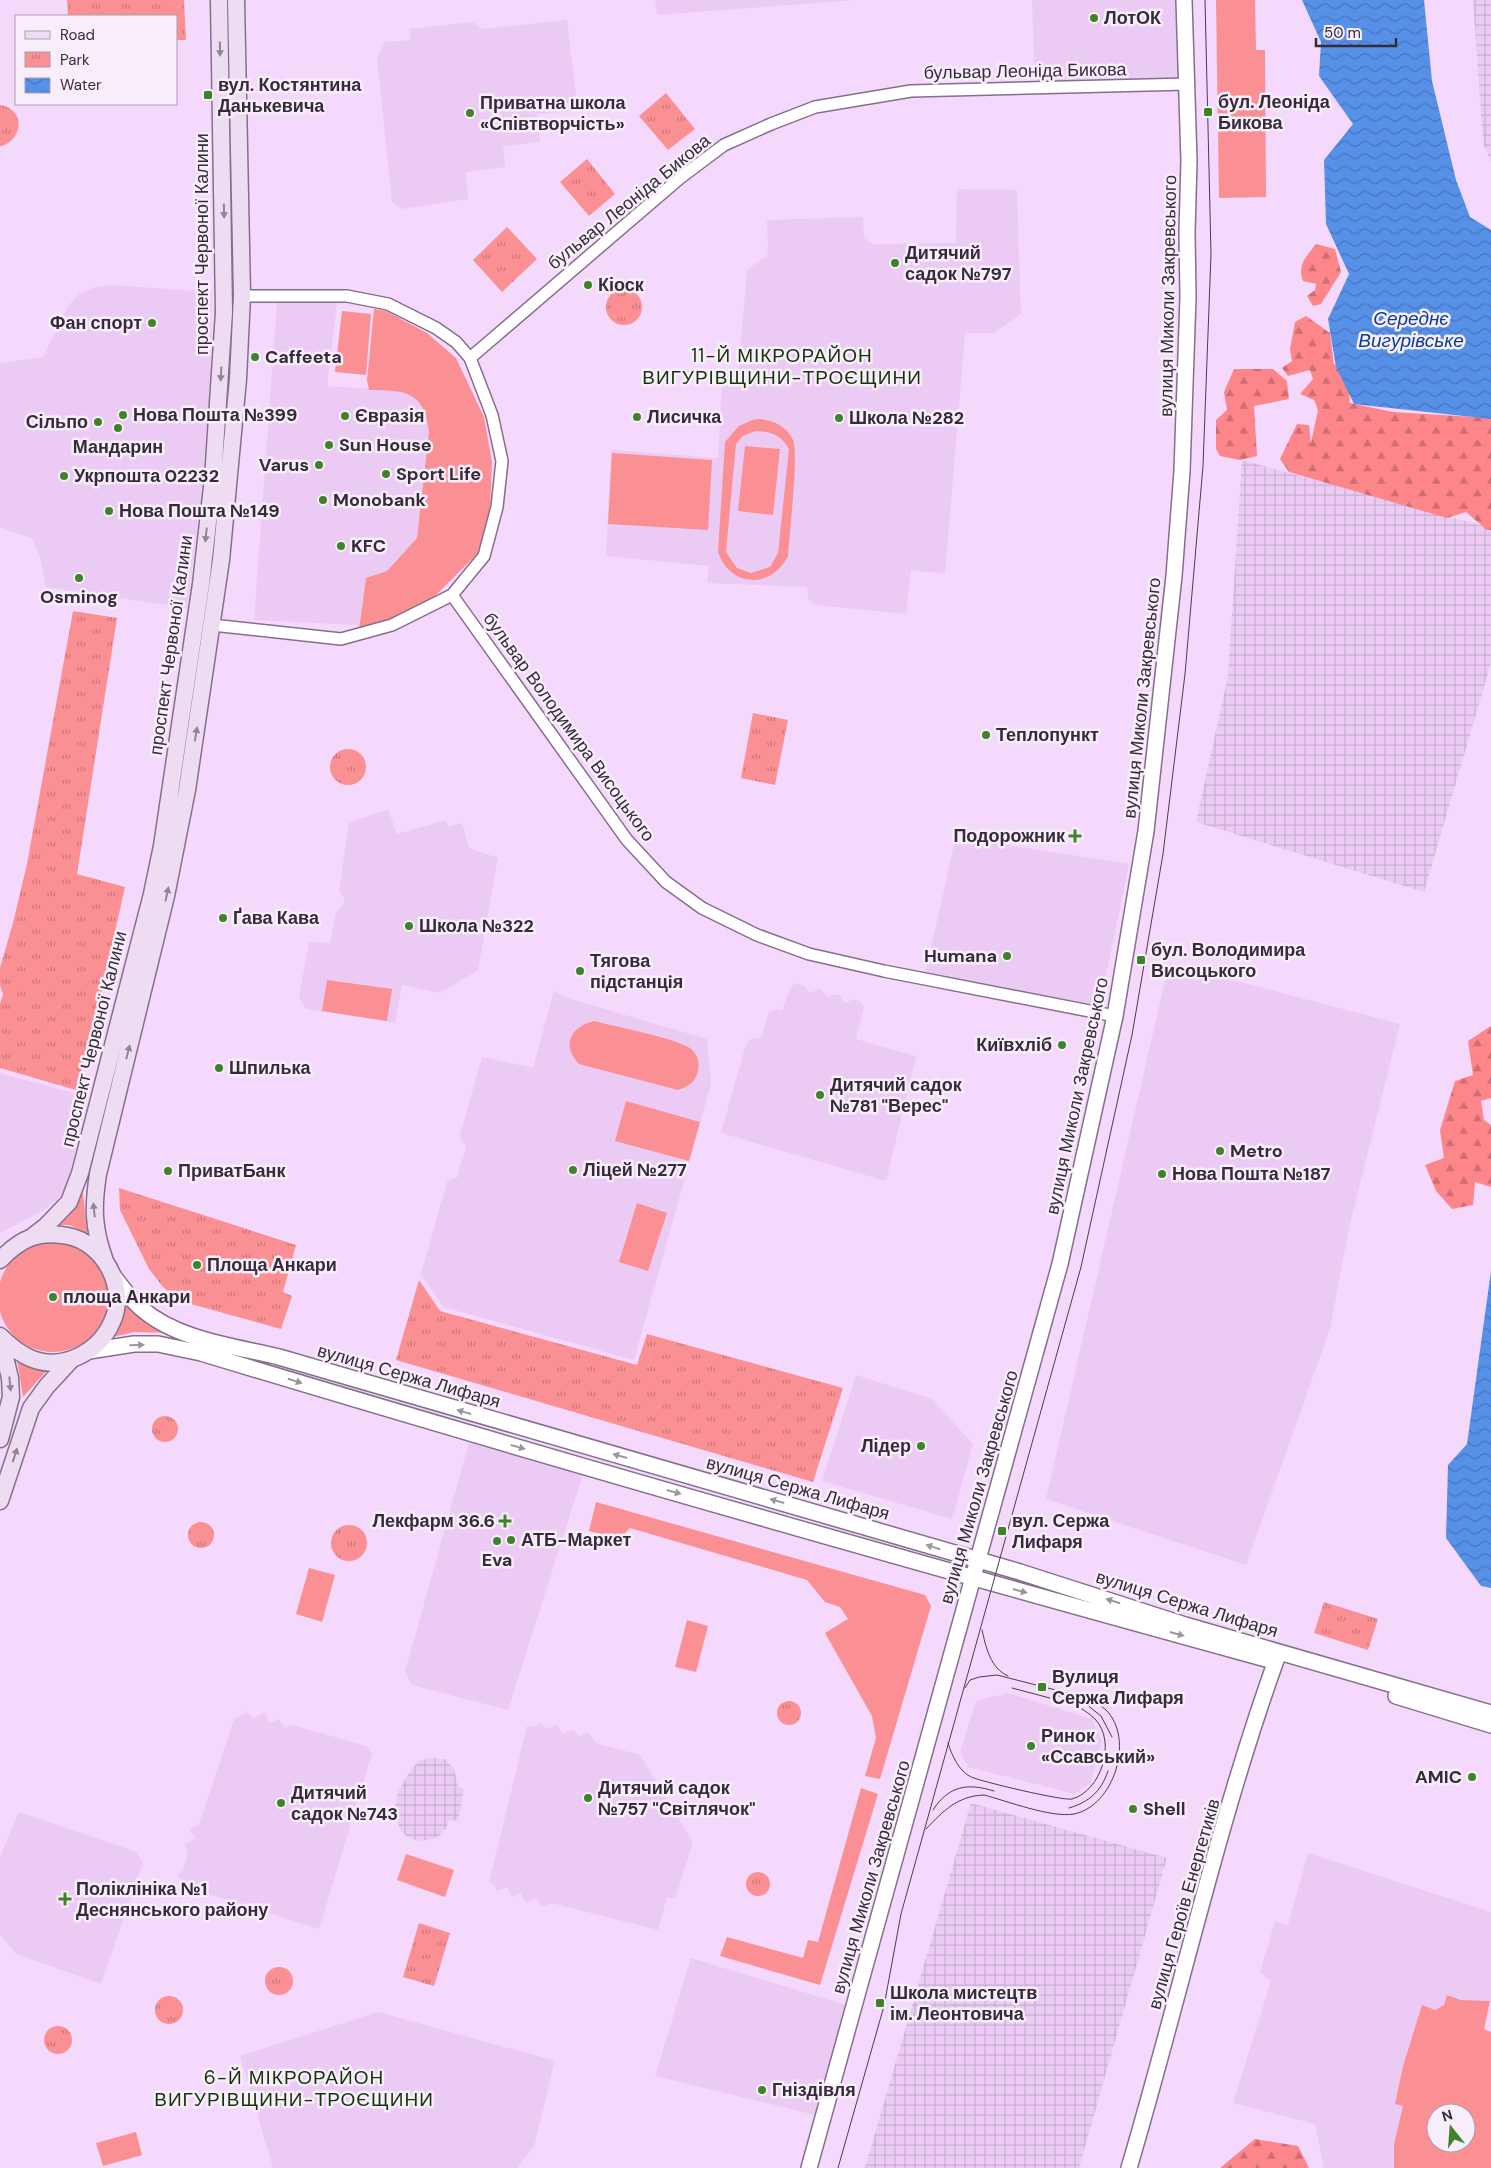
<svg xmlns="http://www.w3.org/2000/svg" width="1491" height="2168" viewBox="0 0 1491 2168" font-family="'DM Sans',sans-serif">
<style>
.built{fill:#ebcbf4}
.industrial{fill:url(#industrial-grid)}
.grass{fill:#fa9093;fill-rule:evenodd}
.forest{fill:url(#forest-firs)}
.park{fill:url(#park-tufts)}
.water{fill:url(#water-waves)}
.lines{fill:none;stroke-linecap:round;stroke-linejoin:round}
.minor-casing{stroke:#866e8d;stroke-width:14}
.tertiary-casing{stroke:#866e8d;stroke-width:18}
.secondary-casing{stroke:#866e8d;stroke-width:19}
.minor{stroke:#fff;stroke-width:11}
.tertiary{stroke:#fff;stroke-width:15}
.secondary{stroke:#eeddf2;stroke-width:16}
.tram{stroke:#493e4d;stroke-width:1}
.oneway{fill:#928496}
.oneway2{fill:#9a969c}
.poi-dot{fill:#3f8327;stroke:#f8edfb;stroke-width:2}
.labels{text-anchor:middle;stroke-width:5;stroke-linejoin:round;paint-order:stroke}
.poi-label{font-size:18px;font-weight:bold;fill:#362c39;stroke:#f8edfb;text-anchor:start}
.street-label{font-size:18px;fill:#362c39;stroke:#f8edfb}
.water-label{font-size:19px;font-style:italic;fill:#08408d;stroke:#f8edfb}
.neighbourhood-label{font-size:19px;letter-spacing:1px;fill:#143408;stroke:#f8edfb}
</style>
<defs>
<pattern id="industrial-grid" width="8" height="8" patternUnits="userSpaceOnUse" patternTransform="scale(1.25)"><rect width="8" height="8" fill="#ebcbf4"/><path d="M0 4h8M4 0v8" fill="none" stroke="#caaed2"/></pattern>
<pattern id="forest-firs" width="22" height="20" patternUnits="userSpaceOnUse" patternTransform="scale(1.25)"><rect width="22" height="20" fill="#fd868b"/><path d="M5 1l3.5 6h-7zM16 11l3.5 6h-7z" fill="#ce6e73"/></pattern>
<pattern id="park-tufts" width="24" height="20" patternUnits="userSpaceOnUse" patternTransform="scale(1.25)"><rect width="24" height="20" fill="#fa9093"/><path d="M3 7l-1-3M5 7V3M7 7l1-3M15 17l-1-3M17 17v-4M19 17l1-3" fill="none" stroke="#cb7679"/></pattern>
<pattern id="water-waves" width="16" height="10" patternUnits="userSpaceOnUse" patternTransform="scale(1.25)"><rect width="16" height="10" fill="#5790e7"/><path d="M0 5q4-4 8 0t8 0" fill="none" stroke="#4976bc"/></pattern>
</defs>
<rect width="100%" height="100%" fill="#f4d9fc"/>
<path class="built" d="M655,0H856L657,15Z
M1032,0H1175L1178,78L1035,85Z
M567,20L578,111L537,114L540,142L503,146L505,167L466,172L468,199L401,209L392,202L377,58L385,42L411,40L409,29L473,22L481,29Z
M957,189L1017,190L1021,314L994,333H965L945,574L911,570L906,614L817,605L812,603L808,598L807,587L707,583L709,566L606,556L611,450L718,458L722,385H737L747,270L768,254L767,220L863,217L864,238L873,244L956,243Z
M110,285L212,292L210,386L201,499L187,608L46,587L40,557L32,538L9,531L0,527V363L43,357L68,306L79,294L93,288Z
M277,302L337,303L327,386L404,391L417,400L427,417L429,431L417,538L387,571L366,579L359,625L254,620Z
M388,809L397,834L446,820L448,827L462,823L469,848L498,858L478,970L440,993L402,985L395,1023L306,1009L299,997L309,942L330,943L336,911H338L343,905L345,899L339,891L349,823Z
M956,837L1129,864L1099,1010L925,975Z
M1169,963L1400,1024L1349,1228L1330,1329L1246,1565L1046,1499Z
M796,983L805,986L809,993L820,989L829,998L831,995H840L844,1002L847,1003L852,999L860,1001L864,1008L856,1039L916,1056L886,1181L721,1133L746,1044L751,1039L761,1038L769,1012L776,1009L782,1010L791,987Z
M554,991L567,998L707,1039L711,1084L634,1360L443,1307L421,1274L447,1182L451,1179L457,1178L466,1146L461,1141L460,1135L482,1057L533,1068Z
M0,1073L88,1097L67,1185L56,1201L42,1211L0,1233Z
M856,1375L932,1399L973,1444L952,1519L822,1481Z
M470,1439L583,1474L508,1710L412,1685L405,1672Z
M1008,1693L1092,1719L1102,1741L1091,1782L1075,1794L968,1767L960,1752L976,1701Z
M247,1711L253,1719L264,1712L270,1723L279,1719L284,1728L292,1725L367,1746L372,1753L319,1929L186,1887L177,1874L183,1871L188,1852L184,1844L195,1838L189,1829L199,1824L234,1720Z
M541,1722L546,1729L557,1725L562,1734L573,1729L578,1737L588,1732L596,1743L640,1755L693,1842L675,1899L667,1897L658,1930L551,1903L542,1907L537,1898L526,1903L521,1893L512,1897L507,1887L497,1891L495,1886L489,1883L527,1726L534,1727Z
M19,1812L137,1852L143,1863L101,1984L16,1954L0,1934V1857Z
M1308,1853L1491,1912V2002L1461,2000L1447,1995L1444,2005L1435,2010L1422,2006L1403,2066L1395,2104L1403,2106L1394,2144V2168H1324L1315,2124L1233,2103L1271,1981L1260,1972L1275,1921L1288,1925Z
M691,1958L846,2005L815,2115L655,2076Z
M378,2012L552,2060L554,2064L534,2146L517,2168H273L240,2056Z"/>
<path class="industrial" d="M1473,0H1491V162L1483,143Z
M1242,460L1491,528V663L1424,892L1196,822L1228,676Z
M430,1758L445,1759L454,1769L458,1787L464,1789L458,1821L449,1820L446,1828L439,1836L429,1840L418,1841L408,1837L401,1831L397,1821L395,1808L398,1792L410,1771L419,1761Z
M971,1803L1167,1858L1079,2168H865Z"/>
<path class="grass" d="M1216,0H1255L1256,50H1265L1266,197L1219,198Z
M374,309L386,311L427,333L456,358L484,417L492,462L490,510L479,552L434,597L391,620L359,629L366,578L387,571L417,538L429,431C423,389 404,391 369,390L367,380Z
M342,311L371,314L366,375L335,372Z
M759,419C774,420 787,427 793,440C799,453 789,537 788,556C771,590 730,587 718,552L725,442L739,426L752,420ZM755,431C772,432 780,434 789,449L778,553L770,567L751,573L737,568L726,552L736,444L743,436Z
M745,446L780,449L773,515L738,511Z
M612,453L712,460L708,530L608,524Z
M327,980L392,989L387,1021L322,1011Z
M594,1021C612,1026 680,1039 691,1049C697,1054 700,1062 698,1070C696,1082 689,1086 678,1090L579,1064C561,1045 570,1027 594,1021Z
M626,1101L700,1122L689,1161L615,1141Z
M83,1192L87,1233L69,1225H58L69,1216Z
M637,1203L667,1213L648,1271L619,1262Z
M-2 1297a55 55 0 1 1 110 0a55 55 0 1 1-110 0Z
M125,1298L177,1333L135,1332L112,1337Z
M17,1359L50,1367L23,1397Z
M596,1502L925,1595L931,1606L880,1779L865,1776L876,1738L872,1716L825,1633L848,1619L840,1607L825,1602L807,1580L630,1528L619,1539L589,1531Z
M309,1568L335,1575L322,1622L296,1614Z
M687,1620L708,1626L696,1672L675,1667Z
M861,1788L878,1794L820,1985L720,1956L727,1937L803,1958L808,1940L818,1942Z
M406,1854L454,1870L445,1897L397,1880Z
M1447,1995L1461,2000L1490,2001L1484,2029L1491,2032V2168H1394V2144L1403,2106L1395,2104L1403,2066L1422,2005L1435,2010L1444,2005ZM1436,2113H1466V2143H1436Z
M136,2132L142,2155L103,2166L96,2143Z"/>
<path class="forest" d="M1316,244L1335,249L1341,272L1321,304L1313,306L1307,296L1315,290L1316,284L1303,281C1297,265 1306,257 1316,244Z
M1306,316L1330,333L1334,364L1347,373L1350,403L1393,412L1491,418V530H1487L1466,512L1447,518L1289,472L1280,459L1297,424L1309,425L1311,443L1318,410L1314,400L1300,394L1313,379L1310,370L1288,376L1282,368L1292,361L1290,349L1295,322Z
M1234,369H1273L1287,381L1289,399L1254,406L1257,456L1240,460L1220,456L1216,449V420L1227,410L1224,392Z
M1491,1026V1098L1481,1101L1484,1120L1491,1125V1187L1475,1182L1473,1205L1452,1209L1436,1191L1425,1165L1444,1158L1440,1130L1455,1081L1473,1075L1468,1041Z
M1255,2139L1298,2146L1309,2168H1220Z"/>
<path class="park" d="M67,0H184L186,40H176V16H68Z
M666,93L695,129L668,150L639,116Z
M0,105C25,109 24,138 2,146H0Z
M587,159L615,194L589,216L560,182Z
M507,227L537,259L502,292L473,260Z
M606 307a18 18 0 1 1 36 0a18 18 0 1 1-36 0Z
M73,611L117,618L77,874L125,887L96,1016L76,1090L0,1068V1004L3,994L0,985V968L13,923L27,864Z
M753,713L788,720L775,785L741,778Z
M330 767a18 18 0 1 1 36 0a18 18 0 1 1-36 0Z
M119,1188L296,1245L283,1292L292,1296L281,1329L180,1301L163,1287L149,1269L120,1210Z
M419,1280L440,1311L637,1365L647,1334L843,1388L813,1482L396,1360Z
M152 1429a13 13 0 1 1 26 0a13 13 0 1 1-26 0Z
M188 1535a13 13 0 1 1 26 0a13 13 0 1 1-26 0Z
M331 1543a18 18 0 1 1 36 0a18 18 0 1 1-36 0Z
M1324,1602L1378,1619L1368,1650L1314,1633Z
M777 1713a12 12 0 1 1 24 0a12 12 0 1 1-24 0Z
M746 1884a12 12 0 1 1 24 0a12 12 0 1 1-24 0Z
M419,1923L450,1933L434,1986L403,1977Z
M265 1981a14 14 0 1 1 28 0a14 14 0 1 1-28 0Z
M155 2010a14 14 0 1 1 28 0a14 14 0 1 1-28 0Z
M44 2040a14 14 0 1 1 28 0a14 14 0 1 1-28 0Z"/>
<path class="water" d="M1302,0H1424L1432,81L1456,180L1470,217L1491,230V419L1354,404L1336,367L1328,319L1349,274L1326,224L1324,160L1353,124L1319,76L1321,42Z
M1491,1271V1588L1481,1586L1446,1538L1448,1465L1467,1444Z"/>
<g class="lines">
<g class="minor-casing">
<path id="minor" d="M470,358L680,178L724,145L771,124L815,107L911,91L1188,84
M452,595L627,840L666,882L702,908L757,935L809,954L884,971L1115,1016
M212,625L341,639L392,625L452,595L484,556L497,507L502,461L492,415L470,358L456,342L436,328L388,304L347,296H242"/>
</g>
<g class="tertiary-casing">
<path id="tertiary" d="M112,1274C121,1286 130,1299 142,1309C178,1340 234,1346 279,1357L1020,1572L1185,1625L1491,1713
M89,1351L134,1344H158L201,1353C555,1460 909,1561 1266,1659
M1396,1696L1491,1725
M809,2168L1060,1264L1115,1016L1146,831L1174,576L1182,471L1188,297L1187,232L1189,161L1184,0
M1129,2168C1180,1996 1218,1820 1279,1652"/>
</g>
<g class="secondary-casing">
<path id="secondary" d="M33,1236L46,1226L69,1202L80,1173L152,894L162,846L201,584L213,478L224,312L219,0
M104,1258C93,1227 93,1206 98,1174L166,896L187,790L221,560L238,379L242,296L236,0
M0,1260C20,1239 38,1230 68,1236C104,1243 128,1288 112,1322C99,1352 62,1372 30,1358C18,1353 9,1345 0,1336
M0,1336L10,1378L11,1397L0,1439
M0,1501L31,1408L47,1386L71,1360"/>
</g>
<use href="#minor" class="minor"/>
<use href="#tertiary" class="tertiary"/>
<use href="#secondary" class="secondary"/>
<path class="tram" d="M982,1630C986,1647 990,1668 1008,1676
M1012,1688L1061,1701
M1086,1704L1101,1716L1112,1737
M948,1743C952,1756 959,1771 971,1777C983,1782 1063,1801 1072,1799C1101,1791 1117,1742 1095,1719C1084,1708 1066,1701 1053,1692
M1069,1808C1089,1802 1101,1792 1108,1771
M933,1810C949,1785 968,1783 994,1791
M926,1829C944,1810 958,1796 984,1795C1007,1801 1051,1818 1074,1814C1114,1806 1135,1739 1106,1710C1100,1704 1092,1701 1083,1697L997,1675L979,1677L970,1680L965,1688
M838,2168L884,2006L901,1914L1081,1267L1132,1035L1163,854L1185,674L1203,466L1211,254L1205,0"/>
</g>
<defs><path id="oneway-solid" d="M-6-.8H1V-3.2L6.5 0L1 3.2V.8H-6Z" transform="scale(1.25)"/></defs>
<g class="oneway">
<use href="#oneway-solid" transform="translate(220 49) rotate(89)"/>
<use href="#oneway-solid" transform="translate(224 211) rotate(89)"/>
<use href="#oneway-solid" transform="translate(221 374) rotate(93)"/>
<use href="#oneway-solid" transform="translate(206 535) rotate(96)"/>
<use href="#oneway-solid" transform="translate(196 734) rotate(-81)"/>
<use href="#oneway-solid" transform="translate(167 894) rotate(-78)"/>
<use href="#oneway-solid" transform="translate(128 1052) rotate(-76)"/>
<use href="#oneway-solid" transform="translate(94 1210) rotate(-96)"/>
<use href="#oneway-solid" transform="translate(10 1384) rotate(85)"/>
<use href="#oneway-solid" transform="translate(15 1455) rotate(-72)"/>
</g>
<g class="oneway2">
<use href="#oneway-solid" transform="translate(137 1345) rotate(-2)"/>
<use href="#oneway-solid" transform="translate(295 1381) rotate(17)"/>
<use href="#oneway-solid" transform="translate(464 1412) rotate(-164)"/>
<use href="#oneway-solid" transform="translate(518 1447) rotate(16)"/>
<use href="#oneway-solid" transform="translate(620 1456) rotate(-164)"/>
<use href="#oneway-solid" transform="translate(674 1492) rotate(16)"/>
<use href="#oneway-solid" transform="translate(777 1501) rotate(-164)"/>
<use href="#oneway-solid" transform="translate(933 1547) rotate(-163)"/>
<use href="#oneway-solid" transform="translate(1020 1591) rotate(15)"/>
<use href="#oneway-solid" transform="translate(1113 1601) rotate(-162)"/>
<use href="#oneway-solid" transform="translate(1177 1634) rotate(15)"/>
</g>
<g class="poi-dot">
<circle cx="1094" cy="18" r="5"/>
<rect x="203" y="90" width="10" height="10" rx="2.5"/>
<rect x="1203" y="107" width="10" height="10" rx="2.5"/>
<circle cx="470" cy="113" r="5"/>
<circle cx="895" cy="263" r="5"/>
<circle cx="588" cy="285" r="5"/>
<circle cx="152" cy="323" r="5"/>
<circle cx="255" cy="357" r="5"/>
<circle cx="123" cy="415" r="5"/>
<circle cx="345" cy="416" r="5"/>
<circle cx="637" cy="417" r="5"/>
<circle cx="839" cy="418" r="5"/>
<circle cx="98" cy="422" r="5"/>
<circle cx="118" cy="428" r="5"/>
<circle cx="329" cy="445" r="5"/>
<circle cx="319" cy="465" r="5"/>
<circle cx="386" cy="474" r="5"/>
<circle cx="64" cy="476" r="5"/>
<circle cx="323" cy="500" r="5"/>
<circle cx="109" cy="511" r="5"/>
<circle cx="341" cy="546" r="5"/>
<circle cx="79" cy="578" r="5"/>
<circle cx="986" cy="735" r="5"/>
<path d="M1072.5 828.5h5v5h5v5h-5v5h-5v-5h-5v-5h5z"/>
<circle cx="223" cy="918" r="5"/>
<circle cx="409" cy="926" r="5"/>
<circle cx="1007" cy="956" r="5"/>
<rect x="1136" y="955" width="10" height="10" rx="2.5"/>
<circle cx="580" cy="971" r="5"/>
<circle cx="1062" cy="1045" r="5"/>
<circle cx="219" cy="1068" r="5"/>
<circle cx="820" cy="1095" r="5"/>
<circle cx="1220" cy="1151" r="5"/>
<circle cx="573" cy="1170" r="5"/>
<circle cx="168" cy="1171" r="5"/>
<circle cx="1162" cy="1174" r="5"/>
<circle cx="197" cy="1265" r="5"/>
<circle cx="53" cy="1297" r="5"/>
<circle cx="921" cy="1446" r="5"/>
<path d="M502.5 1513.5h5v5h5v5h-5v5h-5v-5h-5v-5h5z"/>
<rect x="997" y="1526" width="10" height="10" rx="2.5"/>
<circle cx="511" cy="1540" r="5"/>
<circle cx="497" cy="1541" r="5"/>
<rect x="1037" y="1682" width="10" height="10" rx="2.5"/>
<circle cx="1031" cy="1746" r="5"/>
<circle cx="1472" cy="1777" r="5"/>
<circle cx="588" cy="1798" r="5"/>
<circle cx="281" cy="1803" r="5"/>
<circle cx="1133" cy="1809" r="5"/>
<path d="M62.5 1891.5h5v5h5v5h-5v5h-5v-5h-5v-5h5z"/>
<rect x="875" y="1998" width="10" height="10" rx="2.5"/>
<circle cx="762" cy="2090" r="5"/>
</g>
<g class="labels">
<g class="poi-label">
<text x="1104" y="24">ЛотОК</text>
<text x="218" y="91">вул. Костянтина<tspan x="218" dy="21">Данькевича</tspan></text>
<text x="1218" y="108">бул. Леоніда<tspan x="1218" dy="21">Бикова</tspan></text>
<text x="480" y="109">Приватна школа<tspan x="480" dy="21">«Співтворчість»</tspan></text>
<text x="905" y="259">Дитячий<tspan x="905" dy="21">садок №797</tspan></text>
<text x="598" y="291">Кіоск</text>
<text x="142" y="329" text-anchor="end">Фан спорт</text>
<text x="265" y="363">Caffeeta</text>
<text x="133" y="421">Нова Пошта №399</text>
<text x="355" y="422">Євразія</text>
<text x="647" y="423">Лисичка</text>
<text x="849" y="424">Школа №282</text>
<text x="88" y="428" text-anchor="end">Сільпо</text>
<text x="339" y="451">Sun House</text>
<text x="118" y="453" text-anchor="middle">Мандарин</text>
<text x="309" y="471" text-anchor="end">Varus</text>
<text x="396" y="480">Sport Life</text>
<text x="74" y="482">Укрпошта 02232</text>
<text x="333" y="506">Monobank</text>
<text x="119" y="517">Нова Пошта №149</text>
<text x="351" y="552">KFC</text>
<text x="79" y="603" text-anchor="middle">Osminog</text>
<text x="996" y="741">Теплопункт</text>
<text x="1065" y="842" text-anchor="end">Подорожник</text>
<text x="233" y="924">Ґава Кава</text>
<text x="419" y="932">Школа №322</text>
<text x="1151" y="956">бул. Володимира<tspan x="1151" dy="21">Висоцького</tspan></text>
<text x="997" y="962" text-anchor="end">Humana</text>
<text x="590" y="967">Тягова<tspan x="590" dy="21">пiдстанцiя</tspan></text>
<text x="1052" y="1051" text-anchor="end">Київхліб</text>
<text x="229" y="1074">Шпилька</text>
<text x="830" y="1091">Дитячий садок<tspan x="830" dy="21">№781 "Верес"</tspan></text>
<text x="1230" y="1157">Metro</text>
<text x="583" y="1176">Ліцей №277</text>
<text x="178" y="1177">ПриватБанк</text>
<text x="1172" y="1180">Нова Пошта №187</text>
<text x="207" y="1271">Площа Анкари</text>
<text x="63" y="1303">площа Анкари</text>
<text x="911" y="1452" text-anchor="end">Лідер</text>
<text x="495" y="1527" text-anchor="end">Лекфарм 36.6</text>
<text x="1012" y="1527">вул. Сержа<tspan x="1012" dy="21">Лифаря</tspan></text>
<text x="521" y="1546">АТБ-Маркет</text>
<text x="497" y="1566" text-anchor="middle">Eva</text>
<text x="1052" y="1683">Вулиця<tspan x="1052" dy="21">Сержа Лифаря</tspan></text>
<text x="1041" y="1742">Ринок<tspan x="1041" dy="21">«Ссавський»</tspan></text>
<text x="1462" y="1783" text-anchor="end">AMIC</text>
<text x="598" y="1794">Дитячий садок<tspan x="598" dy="21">№757 "Світлячок"</tspan></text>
<text x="291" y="1799">Дитячий<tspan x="291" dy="21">садок №743</tspan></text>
<text x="1143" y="1815">Shell</text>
<text x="76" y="1895">Поліклініка №1<tspan x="76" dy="21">Деснянського району</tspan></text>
<text x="890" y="1999">Школа мистецтв<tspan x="890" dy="21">ім. Леонтовича</tspan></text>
<text x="772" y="2096">Гніздівля</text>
</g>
<g class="street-label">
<text transform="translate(1025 71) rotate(-1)" y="6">бульвар Леоніда Бикова</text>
<text transform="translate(629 202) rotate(-39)" y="6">бульвар Леоніда Бикова</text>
<text transform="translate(202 244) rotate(-90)" y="6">проспект Червоної Калини</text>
<text transform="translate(1168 296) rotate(-89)" y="6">вулиця Миколи Закревського</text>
<text transform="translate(171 645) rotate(-82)" y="6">проспект Червоної Калини</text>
<text transform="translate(1142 698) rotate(-84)" y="6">вулиця Миколи Закревського</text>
<text transform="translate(569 727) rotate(54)" y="6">бульвар Володимира Висоцького</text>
<text transform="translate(94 1039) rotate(-76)" y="6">проспект Червоної Калини</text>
<text transform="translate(1077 1096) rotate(-78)" y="6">вулиця Миколи Закревського</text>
<text transform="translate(409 1376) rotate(16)" y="6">вулиця Сержа Лифаря</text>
<text transform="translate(979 1487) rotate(-74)" y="6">вулиця Миколи Закревського</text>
<text transform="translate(798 1488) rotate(16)" y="6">вулиця Сержа Лифаря</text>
<text transform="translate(1187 1604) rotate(17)" y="6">вулиця Сержа Лифаря</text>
<text transform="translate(871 1877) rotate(-74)" y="6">вулиця Миколи Закревського</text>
<text transform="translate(1184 1904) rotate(-74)" y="6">вулиця Героїв Енергетиків</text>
</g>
<g class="water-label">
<text x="1411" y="325">Середнє<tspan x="1411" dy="22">Вигурівське</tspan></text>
</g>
<g class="neighbourhood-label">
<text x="782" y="362">11-Й МІКРОРАЙОН<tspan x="782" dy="22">ВИГУРІВЩИНИ-ТРОЄЩИНИ</tspan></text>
<text x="294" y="2084">6-Й МІКРОРАЙОН<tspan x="294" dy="22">ВИГУРІВЩИНИ-ТРОЄЩИНИ</tspan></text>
</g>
</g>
<rect x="15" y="15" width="162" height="90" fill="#f8edfb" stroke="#aaa0ad"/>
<rect x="25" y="31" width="25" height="8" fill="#eeddf2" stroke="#aaa0ad"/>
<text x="60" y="40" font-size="15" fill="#362c39">Road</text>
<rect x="25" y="52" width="25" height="15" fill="url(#park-tufts)" stroke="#aaa0ad"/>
<text x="60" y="65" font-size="15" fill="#362c39">Park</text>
<rect x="25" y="78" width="25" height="15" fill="url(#water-waves)" stroke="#aaa0ad"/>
<text x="60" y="90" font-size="15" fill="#362c39">Water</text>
<g transform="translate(1451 2128) rotate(343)"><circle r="24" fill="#f8edfb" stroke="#aaa0ad"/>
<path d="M0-4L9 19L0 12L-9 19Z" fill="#3f8327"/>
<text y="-8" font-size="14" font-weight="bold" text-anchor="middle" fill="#362c39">N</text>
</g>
<path d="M1316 38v8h80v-8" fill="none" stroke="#362c39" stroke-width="2.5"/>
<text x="1324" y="38" font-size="15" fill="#362c39" stroke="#f8edfb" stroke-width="4" paint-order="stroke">50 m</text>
</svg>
